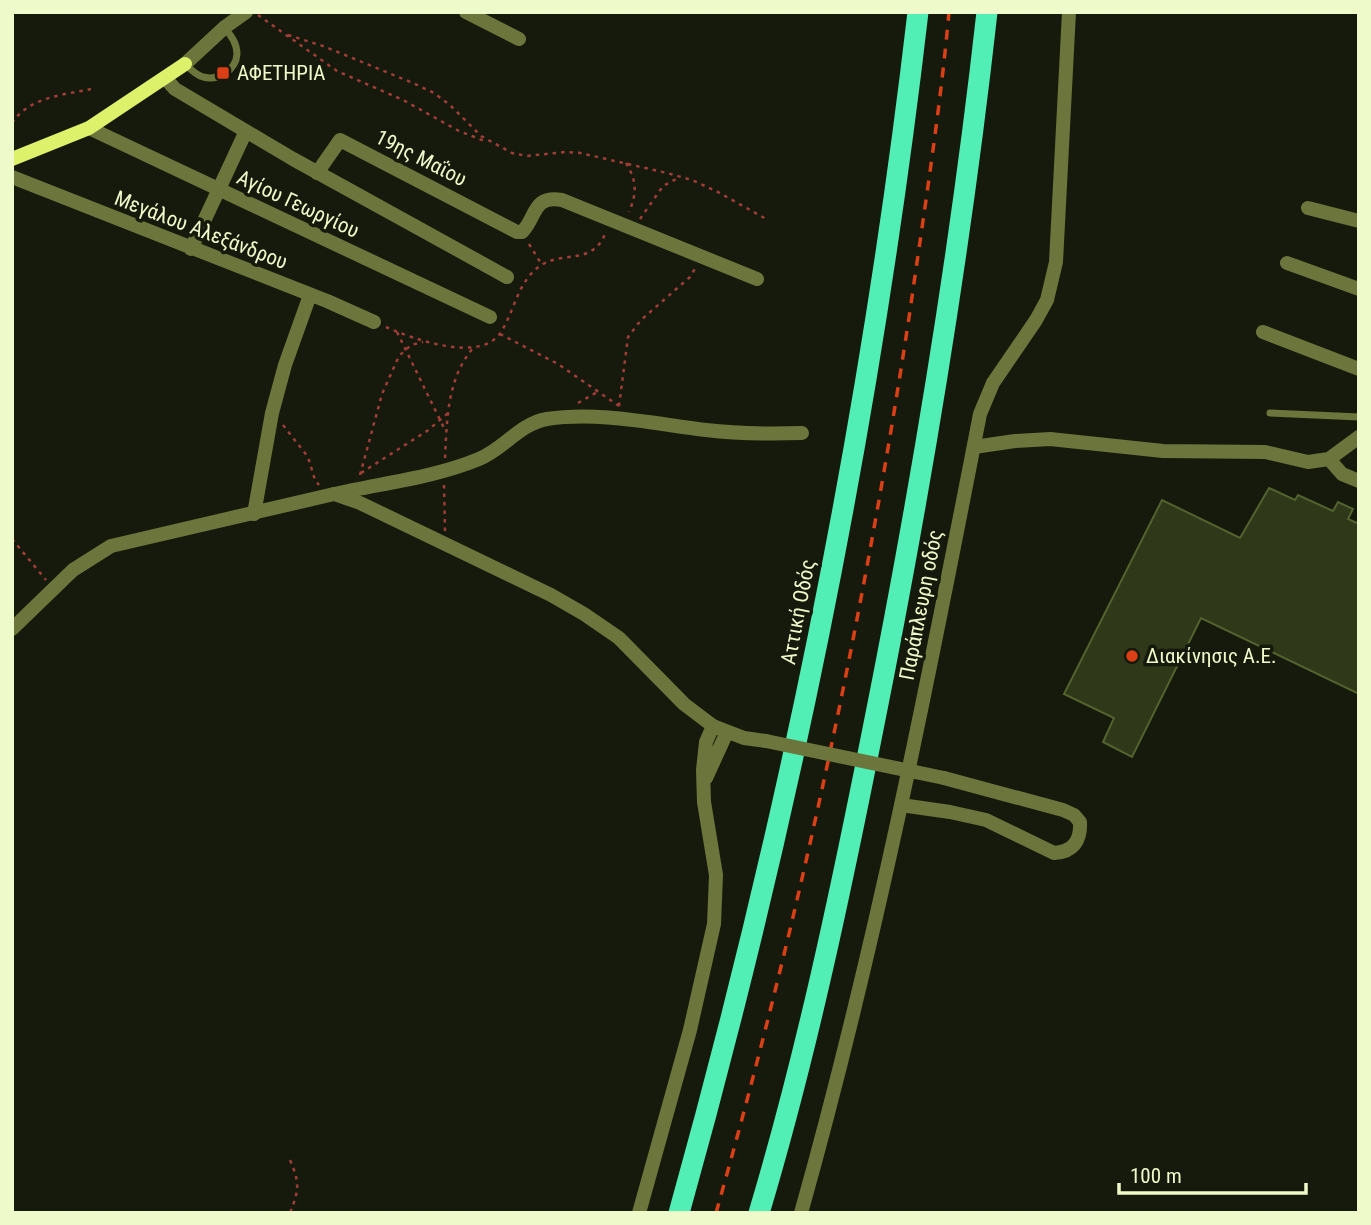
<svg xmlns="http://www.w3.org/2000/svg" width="1371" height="1225" viewBox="0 0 1371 1225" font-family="'Roboto Condensed',sans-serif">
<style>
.building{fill:#2f391a;stroke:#52632e;stroke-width:2}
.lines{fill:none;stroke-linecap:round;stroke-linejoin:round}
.path{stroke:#a13d37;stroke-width:2.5;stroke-dasharray:3.5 5;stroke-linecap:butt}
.service{stroke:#6c753b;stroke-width:7}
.minor{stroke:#6c753b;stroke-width:14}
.tertiary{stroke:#6c753b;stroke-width:14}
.secondary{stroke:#def16a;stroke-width:14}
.motorway{stroke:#51eeb5;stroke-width:21}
.rail{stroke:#db3f15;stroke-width:3.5;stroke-dasharray:10 9;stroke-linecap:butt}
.tertiary-bridge{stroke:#6c753b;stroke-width:14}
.poi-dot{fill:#db3f15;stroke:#161a0c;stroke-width:2.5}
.labels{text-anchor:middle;stroke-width:7;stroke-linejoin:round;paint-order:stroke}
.poi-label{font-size:21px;fill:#effaca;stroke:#161a0c;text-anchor:start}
.street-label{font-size:21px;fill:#effaca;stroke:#161a0c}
</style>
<rect width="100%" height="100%" fill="#161a0c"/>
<path class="building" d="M1269,488L1295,500L1298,495L1333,511L1338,502L1353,509L1348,519L1359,524V694L1201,618L1132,757L1103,742L1114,718L1064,694L1162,500L1240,538Z"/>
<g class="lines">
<path class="path" d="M258,15L337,71L403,100L459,131L487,142
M288,35L323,46L413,83L434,93L450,105L481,136L512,153L527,156L565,152L580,153L667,173L692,180L716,191L768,220
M12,123C29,97 63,95 91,89
M626,163C637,181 637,193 629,212
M640,219L663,186L680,177
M529,244L542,265
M386,327C413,339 481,364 501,332C515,310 518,279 543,264C567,251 593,265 606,232
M397,332L445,430
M500,334L558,364L619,406
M578,403L599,391
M619,406L628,337L641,320L690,277L696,267
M283,425L308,457L315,480L319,485
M445,458C447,419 447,379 473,348
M361,473L427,431L447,414
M360,475L382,394L399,356L411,345L423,342
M444,485L445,531
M12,539L46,580
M290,1160C300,1183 299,1190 290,1213"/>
<path class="service" d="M185,64C190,69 196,75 203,77C219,81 236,70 237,54C237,43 231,36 225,28
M1270,413L1359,417"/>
<path class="minor" d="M466,12L519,39
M165,78L175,89L293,159L507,277
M89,128L490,317
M317,173L340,140L517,232H522C537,217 532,195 562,200L757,279
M12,177L327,301L374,322
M1308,208L1359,221
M191,249L246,131
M1287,263L1359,289
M1263,332L1359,369
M974,447L1015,441L1050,439L1163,451L1265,452L1308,462L1329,459L1359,437
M1329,459L1342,474L1359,481
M334,494C382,483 433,478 479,459C504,449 519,424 547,419C599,411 655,424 706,430C739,434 770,434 802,433
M254,514L272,413L285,365L310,295
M706,778L727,732
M639,1213L690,1030L714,924L716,875L704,802L703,770L706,742L713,726"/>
<path class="tertiary" d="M185,64L225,27L246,12
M12,629L73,570L111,546L334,494L360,503L551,595L584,614L619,638L684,704L713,726L744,738L766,741
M901,805L950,812L986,820L1054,853C1073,852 1081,841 1080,822L1074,815L1063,810L944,778
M801,1213C875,950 928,682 980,414L993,383L1036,320L1047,300L1056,262L1069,12"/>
<path class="secondary" d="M12,159L89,128L185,64"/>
<path class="motorway" d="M679,1213C789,820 871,418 918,12
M759,1213C806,1056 840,895 872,734C920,495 960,255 987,12"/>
<path class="rail" d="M716,1213C800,917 864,615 910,311C924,212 940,112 949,12"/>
<path class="tertiary-bridge" d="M766,741L944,778"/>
</g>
<g class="poi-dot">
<rect x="216" y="66" width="14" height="14" rx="3.5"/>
<circle cx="1132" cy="656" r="7"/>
</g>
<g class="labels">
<g class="poi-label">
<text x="237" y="80">ΑΦΕΤΗΡΙΑ</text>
<text x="1146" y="663">Διακίνησις Α.Ε.</text>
</g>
<g class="street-label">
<text transform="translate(421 158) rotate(27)" y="7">19ης Μαΐου</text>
<text transform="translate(298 204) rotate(25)" y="7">Αγίου Γεωργίου</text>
<text transform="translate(201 230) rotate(21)" y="7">Μεγάλου Αλεξάνδρου</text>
<text transform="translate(921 605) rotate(-79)" y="7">Παράπλευρη οδός</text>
<text transform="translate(798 612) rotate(-79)" y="7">Αττική Οδός</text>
</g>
</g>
<rect width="1371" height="1225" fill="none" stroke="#effaca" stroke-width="28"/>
<path d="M1119 1183v10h187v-10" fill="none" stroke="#effaca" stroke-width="3.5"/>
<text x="1130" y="1183" font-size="21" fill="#effaca" stroke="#161a0c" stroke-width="5" paint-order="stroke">100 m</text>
</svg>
